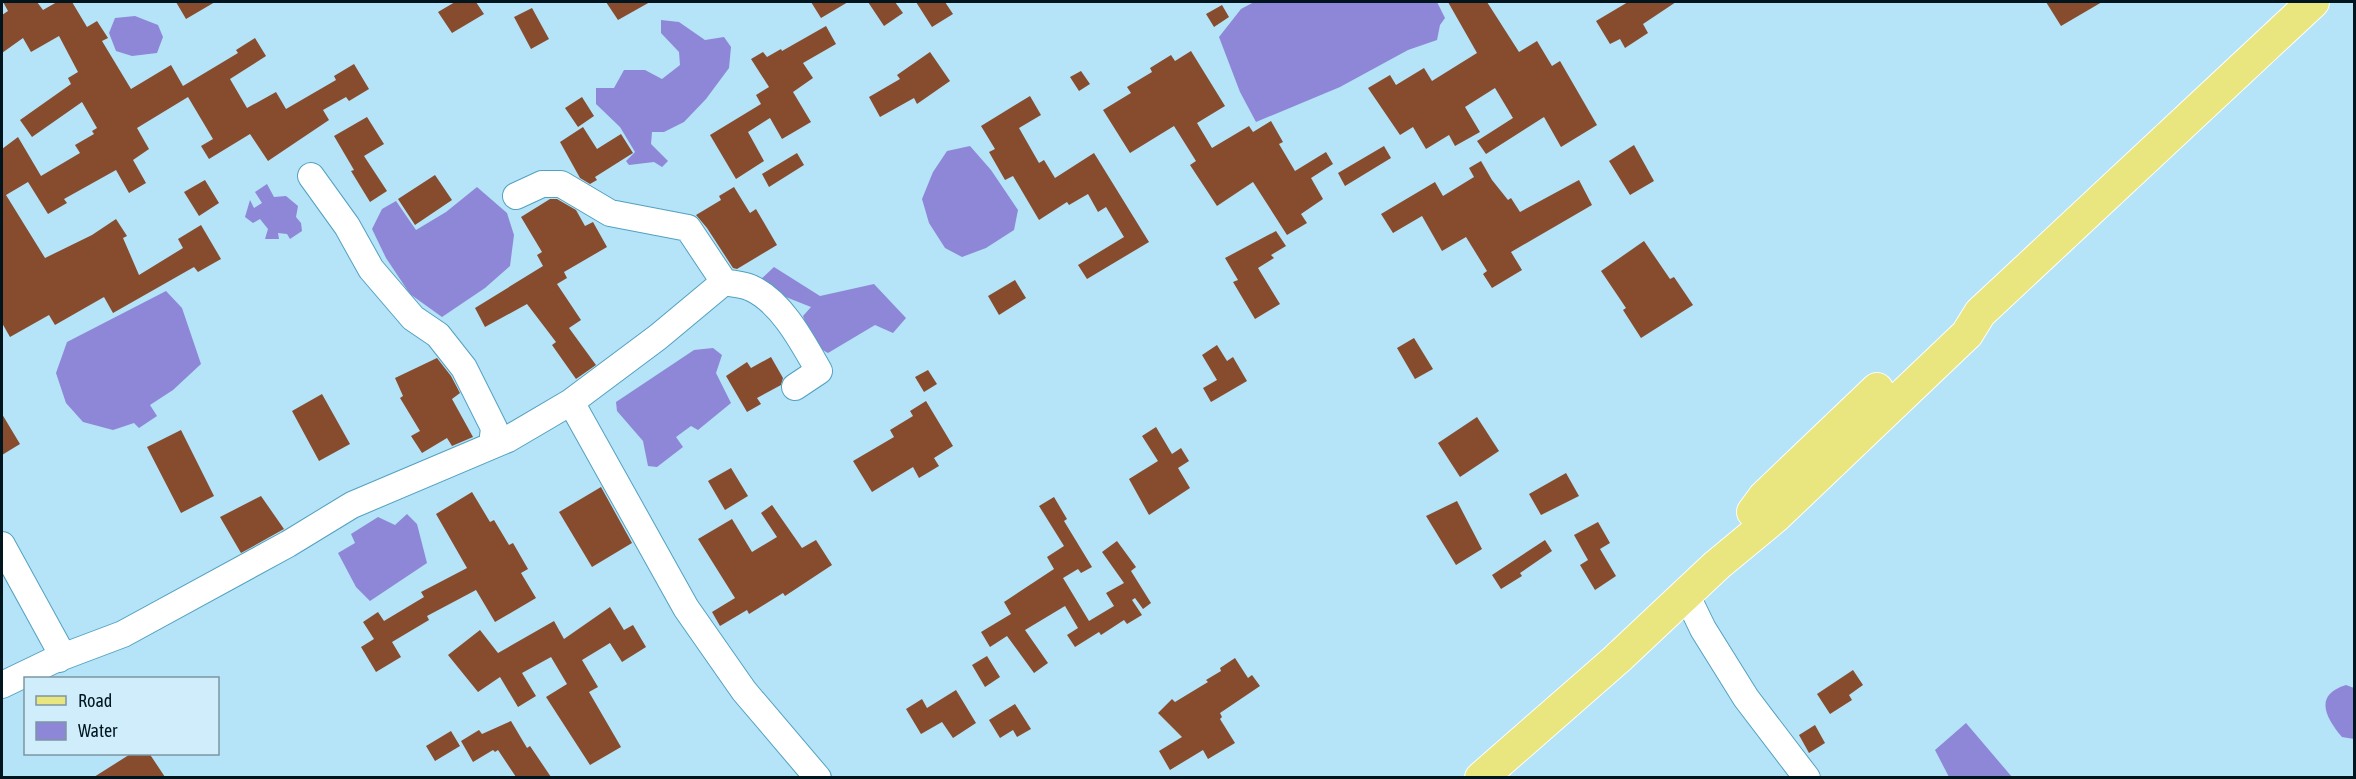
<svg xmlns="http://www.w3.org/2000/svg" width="2356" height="779" viewBox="0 0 2356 779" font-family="'Asap Condensed',sans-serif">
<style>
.water{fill:#8e87d8}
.building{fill:#874c2e}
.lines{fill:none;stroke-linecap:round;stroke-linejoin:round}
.minor-casing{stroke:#52a1c1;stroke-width:28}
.major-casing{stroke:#fff;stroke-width:34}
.minor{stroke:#fff;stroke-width:26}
.major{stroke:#e9e57f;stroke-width:32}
</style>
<rect width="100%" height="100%" fill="#b5e3f7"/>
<path class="water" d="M1254,2H1437L1445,18L1440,25L1437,40L1408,50L1340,87L1256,122L1240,92L1219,37L1241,9Z
M135,16L158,25L163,37L157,53L132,56L116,51L109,33L115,18Z
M661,20L679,22L705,40L724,37L731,47L729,68L706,99L684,122L664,132H652L651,144L668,161L662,167L654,162L629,165L626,161L635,152L620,127L596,104V88H614L624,70H645L662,79L680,65L679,52L661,33Z
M970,146L991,170L1018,210L1014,230L986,248L962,257L945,248L929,223L922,199L933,172L947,151Z
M267,184L274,197L286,196L298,206L296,217L301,223L302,231L290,239L287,234L278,233L279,239H265L268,229L260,219L253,223L245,217L250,200L254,208L262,203L255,192Z
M477,187L507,213L514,235L510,266L485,288L442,317L410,294L386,258L372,229L382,209L396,201L416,230L446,212Z
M774,267L820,296L874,284L906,318L893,333L875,325L828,353C813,346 808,332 803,316L811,307L768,290L760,280Z
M166,291L182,308L201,364L173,390L150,405L157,416L139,428L134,423L113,430L83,422L66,403L56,373L67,342Z
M713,348L722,355L716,373L731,403L698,430L691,426L676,437L683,447L657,467L648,466L643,441L617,411L616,402L694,350Z
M407,514L417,524L427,563L370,601L356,587L338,553L355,543L351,534L378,517L395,525Z
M2346,685L2354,688V739L2342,737C2326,718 2313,695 2346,685Z
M1966,723L2012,777H1949L1935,750Z"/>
<path class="building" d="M3,2H37L43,10L57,2H72L87,27L97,21L108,38L102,41L131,89L171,65L183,86L238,53L236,50L255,38L266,56L230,79L247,108L276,92L286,109L336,80L334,76L354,64L369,89L349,101L346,97L323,110L329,120L268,161L250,134L209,159L201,146L213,139L188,97L137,128L149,149L133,160L146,183L129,193L116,170L64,199L67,203L48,214L28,182L6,195L45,258L92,235L116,219L127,236L123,238L139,275L183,248L178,239L201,225L221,259L198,272L194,267L113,313L104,297L55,325L49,315L10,337L2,323V149L18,137L41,176L80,153L75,145L94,134L92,131L97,128L82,102L32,137L20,120L71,84L68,78L78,72L59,36L31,52L23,38L2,53V15L8,11Z
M176,2H215L186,19Z
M455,2H476L484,14L452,33L438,12Z
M606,2H650L618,20Z
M811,2H848L821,18Z
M868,2H895L903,13L884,26Z
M916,2H945L953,14L932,27Z
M1448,2H1487L1519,52L1537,41L1552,66L1560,61L1597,125L1561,147L1544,117L1486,154L1477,141L1513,118L1495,88L1465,107L1480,132L1455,146L1449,135L1426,149L1413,127L1400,135L1368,88L1390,75L1396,85L1424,68L1432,81L1477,53Z
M1628,2H1676L1643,24L1648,33L1625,48L1620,39L1610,44L1596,21Z
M2046,2H2102L2061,26Z
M1222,5L1229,17L1214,27L1206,14Z
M532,8L549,39L531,49L514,17Z
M826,26L836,44L803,63L813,78L793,92L811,122L782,139L770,118L748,132L764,161L736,179L710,135L761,104L756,95L769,87L751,59L763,52L767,57L781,49L782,51Z
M1191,51L1225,106L1197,123L1212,148L1249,126L1253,132L1271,121L1283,142L1279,144L1295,171L1326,152L1333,164L1311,178L1323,199L1301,214L1307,223L1287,235L1253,182L1217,206L1190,165L1196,161L1174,126L1130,153L1103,110L1131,93L1127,87L1152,72L1150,68L1171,55L1175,61Z
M930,52L950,81L917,104L914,98L880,117L869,97L900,79L897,75Z
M1081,71L1090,84L1079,91L1070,77Z
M1030,96L1041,115L1019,128L1039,163L1044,160L1055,178L1094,153L1149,242L1087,279L1078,265L1124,237L1106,207L1098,212L1088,194L1069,205L1067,202L1039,220L1013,176L1005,180L989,152L995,149L981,126Z
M582,97L594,116L578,127L565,108Z
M367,117L384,144L364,156L387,191L370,202L351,171L354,170L334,136Z
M583,127L597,149L621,134L633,153L595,177L597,180L590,184L580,178L560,142Z
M1634,145L1654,181L1630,195L1609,161Z
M1384,146L1391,158L1345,186L1338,173Z
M797,153L804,165L769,187L762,174Z
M1481,161L1492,180L1508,200L1511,198L1520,212L1579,180L1592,205L1511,252L1522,270L1492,288L1483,274L1487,271L1466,237L1442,251L1422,216L1393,233L1381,214L1435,182L1443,196L1474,177L1469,168Z
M435,175L452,200L415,225L398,199Z
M205,180L219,203L199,216L184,192Z
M734,187L750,213L756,209L777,245L737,269L733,268L707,228L696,215L721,200L719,196Z
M550,199H557L576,210L585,226L593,222L607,247L564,272L567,278L557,284L581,320L569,328L596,365L576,379L552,345L556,342L527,304L485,327L475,308L543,266L537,255L542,252L521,217Z
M1276,231L1286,246L1271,255L1274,258L1258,268L1280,304L1255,319L1233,282L1238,280L1225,258Z
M1644,241L1670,279L1674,277L1693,305L1641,338L1623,310L1626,308L1601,271Z
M1015,280L1026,298L999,315L988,296Z
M1414,338L1433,369L1415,379L1397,348Z
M1217,345L1227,361L1233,357L1247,381L1211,402L1203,388L1217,380L1202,355Z
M771,357L783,378L781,385L757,398L761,404L747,412L726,376L747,362L751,368Z
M437,358L451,376L460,393L452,399L473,437L452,446L447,438L422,453L411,436L420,431L400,398L403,396L395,378Z
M928,370L937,384L924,392L915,377Z
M322,394L350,444L319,461L292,411Z
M926,401L953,446L934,458L939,466L919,478L913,467L872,492L853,461L894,437L890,430L913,416L910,411Z
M2,414L20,444L2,455Z
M1477,417L1499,451L1460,477L1438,443Z
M1156,427L1172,454L1181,448L1189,461L1178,468L1190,488L1149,515L1129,479L1158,461L1142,436Z
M181,430L214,496L181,513L147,447Z
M731,468L748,496L725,510L708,481Z
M1566,473L1579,496L1541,515L1529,494Z
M601,487L632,543L592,567L559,512Z
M472,492L490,522L494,520L509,545L513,543L528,569L521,573L536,598L495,622L476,590L427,616L429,620L392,642L401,657L376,672L361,647L374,639L363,622L378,612L384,621L424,597L421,592L467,568L436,514Z
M261,496L284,529L241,553L220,517Z
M1054,497L1067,519L1064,521L1092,567L1081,573L1078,569L1063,578L1089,621L1114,606L1106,593L1124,583L1102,552L1117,541L1136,567L1131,571L1151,603L1143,609L1135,598L1132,600L1142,615L1127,624L1124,620L1101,635L1099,632L1075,647L1067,635L1078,628L1065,606L1025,630L1048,663L1034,673L1007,636L990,647L981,632L1011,614L1004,602L1054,569L1047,557L1064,546L1039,506Z
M1457,501L1482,549L1456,565L1426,516Z
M772,505L802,548L816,540L832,565L785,596L783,593L749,614L747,610L720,626L712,612L735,598L698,539L732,519L752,552L777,537L761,513Z
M1598,522L1610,543L1600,549L1616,576L1595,590L1580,565L1588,560L1574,535Z
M1545,540L1552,551L1520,573L1522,576L1501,589L1492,575Z
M610,607L624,630L633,625L646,647L622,662L610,643L582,660L598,687L589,692L621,747L590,765L546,697L567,684L551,657L522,673L536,696L518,707L500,677L478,692L448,655L480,630L498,653L554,621L564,639Z
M987,656L1000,677L985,687L972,665Z
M1235,658L1248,678L1252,675L1260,686L1220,713L1222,717L1220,719L1235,743L1208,759L1203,750L1170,770L1159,751L1182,737L1158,713L1172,699L1175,702L1208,682L1206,680L1221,671L1220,668Z
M1853,670L1863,685L1849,695L1852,700L1830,714L1817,694Z
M956,690L976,723L953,738L942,722L921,734L906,709L922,699L927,708Z
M1015,704L1031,729L1017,737L1013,730L1000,738L989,720Z
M511,721L527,748L530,746L551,777H516L498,750L495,752L493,750L473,762L461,741L479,730L482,734Z
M1815,725L1825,743L1809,753L1799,735Z
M451,731L460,746L435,761L426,746Z
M132,753H149L165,777H94Z"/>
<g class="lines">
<g class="minor-casing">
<path id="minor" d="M311,176L347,226L371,269L413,318L438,335L464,368L494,428L492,445
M516,196L542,184H561L610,213L688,228L724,282
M571,402L658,337L724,282C732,284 743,284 751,288C782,302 803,343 819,371L795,387
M2,545L58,647L59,659
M1686,594L1703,629L1746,698L1807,778
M2,685L54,660L123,634L288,544L352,505L508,439L571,402L686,608L744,691L818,778"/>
</g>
<g class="major-casing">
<path id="major" d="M1753,512L1764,497L1877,389
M1481,778L1617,659L1717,565L1775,517L1967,334L1980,313L2313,2"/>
</g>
<use href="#minor" class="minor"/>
<use href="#major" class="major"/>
</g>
<rect width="2356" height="779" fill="none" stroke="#00151e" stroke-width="6"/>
<rect x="24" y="677" width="195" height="78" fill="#cfedfb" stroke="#7c97a3" stroke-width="1.5"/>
<rect x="36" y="696" width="30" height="9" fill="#e9e57f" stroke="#7c97a3" stroke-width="1.5"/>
<text x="78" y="707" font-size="18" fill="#00151e">Road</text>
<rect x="36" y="722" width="30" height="18" fill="#8e87d8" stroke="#7c97a3" stroke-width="1.5"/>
<text x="78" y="737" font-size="18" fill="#00151e">Water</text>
</svg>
